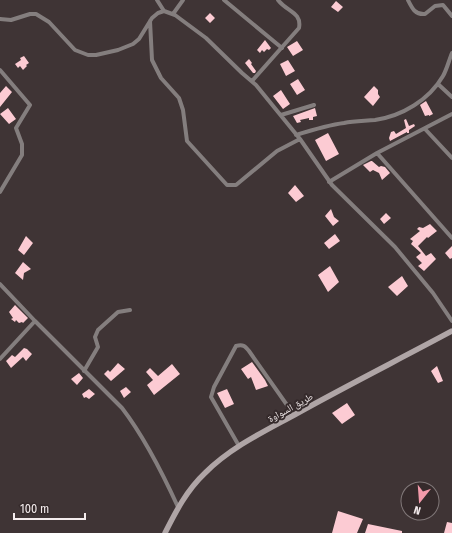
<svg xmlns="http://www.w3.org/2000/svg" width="452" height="533" viewBox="0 0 452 533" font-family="'Fira Sans Condensed','Noto Naskh Arabic',sans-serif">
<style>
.building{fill:#fccbd3}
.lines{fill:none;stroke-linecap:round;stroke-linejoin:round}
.street{stroke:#847e7e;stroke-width:4}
.secondary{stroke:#afa5a6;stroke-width:5.5}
.labels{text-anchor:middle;stroke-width:4;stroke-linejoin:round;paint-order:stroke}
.street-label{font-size:10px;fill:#f4eced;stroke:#352a2b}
</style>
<rect width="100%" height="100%" fill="#3f3435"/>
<path class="building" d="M336,1L343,7L338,12L331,7Z
M210,13L215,18L210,23L205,18Z
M265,40L271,48L269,50L267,49L264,52L262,50L260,53L257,50Z
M297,41L303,50L293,56L287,47Z
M24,56L29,63L26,65L27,66L23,70L20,66L18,68L15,64L21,60L20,58Z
M249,59L252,63L251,64L256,71L255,73H253L245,63Z
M288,60L295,71L286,76L280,64Z
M298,79L305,90L297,95L290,84Z
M6,86L12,92L0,107V93Z
M374,86L378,90V94L380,97L373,106L364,97Z
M281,90L290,104L283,109L273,96Z
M426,101L433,114L429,116V115L425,116L420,105Z
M8,108L16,119L9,124L0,114Z
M315,108L317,116L313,117V120H309V118L300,120L301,122L297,123L293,116Z
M406,119L409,126L414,124L415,126L409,130V133H407V132L390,141L389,138L391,132L394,131L396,134L406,128L404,120Z
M328,133L339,154L326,161L315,140Z
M371,161H372L379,167L381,166L385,167L390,173L382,180L379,173L373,170L370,172L363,165Z
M295,185L304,196L296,202L288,193Z
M331,209L334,217L339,221L333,226L325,216Z
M386,213L391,218L384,224L380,219Z
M430,224L437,231L428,238L427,237L418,246L426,256L431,253L436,259L424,271L418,266L422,263L416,257L421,253L411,244L413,241L410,239L420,231L417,229L419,227L423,228Z
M335,234L340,241L329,249L324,243Z
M26,236L33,243L24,255L18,250Z
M452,246V258L450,259L445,253Z
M23,262L31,269L24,273L23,280L15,273Z
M330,266L339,282L328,292L318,275Z
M402,276L408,286L397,296L388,287Z
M15,305L28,318L23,323L22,322L19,323L16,320L15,322L11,319L13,318L9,312Z
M24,348L27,349L32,354L26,361L23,357L11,368L6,361L12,355L15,357Z
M252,362L265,380L268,386L256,390L251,377L248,379L241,369Z
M118,363L125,369L111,381L104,374L108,370L110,372Z
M172,364L180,374L154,395L147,385L153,380L146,372L150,368L158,376Z
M437,366L443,381L438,383L431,371Z
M79,373L83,378L77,385L71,379Z
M126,387L131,392L124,398L120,391Z
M89,389L95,394L89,399L86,397L84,398L82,394Z
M227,389L234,404L225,408L217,393Z
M347,403L355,415L342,424L332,413Z
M338,511L363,519L357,533H332Z
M447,522L452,523V533H444Z
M368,524L402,531V533H365Z"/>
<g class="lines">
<path class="street" d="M157,0L164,11
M224,0L282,48
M408,0C412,8 415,15 425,14L435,6L443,5L452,16
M173,14L183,0
M0,19L11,20L30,14H36L49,22L75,50L88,55H96L118,50L133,44L139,39L152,18L158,13L164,11L175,15L206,38L242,73L256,85L300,139L332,185L395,247L409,264L433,293L452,321
M150,21L152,60L161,78L179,98L183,110L187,141L227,185H236L277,151L300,139
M0,70L30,105L16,128L22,144V155L0,192
M252,81L299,28C302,12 287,12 278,0
M438,84L452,97
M281,115L314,105
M425,129L452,158
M296,135C312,130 328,125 344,123C354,121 365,121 375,120C402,116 429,100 443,76C447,69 449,60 452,53
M377,153L452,238
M329,182L377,153L452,114
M0,284L35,321L122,408C145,438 162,472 178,507
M0,359L35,321
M84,371L98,347L95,337L98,330L118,312L130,310
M239,446L211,397L214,387L236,346C243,344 245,346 249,351L294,415"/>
<path class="secondary" d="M165,533C176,511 187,490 205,473C231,447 265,431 296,414C348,385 400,359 452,331"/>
</g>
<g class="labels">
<g class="street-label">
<text transform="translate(290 407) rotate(-29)" y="4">طريق السواوة</text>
</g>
</g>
<g transform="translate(420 501) rotate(197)"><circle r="19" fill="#352a2b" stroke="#817879"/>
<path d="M0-3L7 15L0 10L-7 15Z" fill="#f39aaa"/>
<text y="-6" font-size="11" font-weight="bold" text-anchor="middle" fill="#f4eced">N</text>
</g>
<path d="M14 513v6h71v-6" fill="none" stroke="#f4eced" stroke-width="2"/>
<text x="20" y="513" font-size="12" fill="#f4eced" stroke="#352a2b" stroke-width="3" paint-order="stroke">100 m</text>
</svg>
